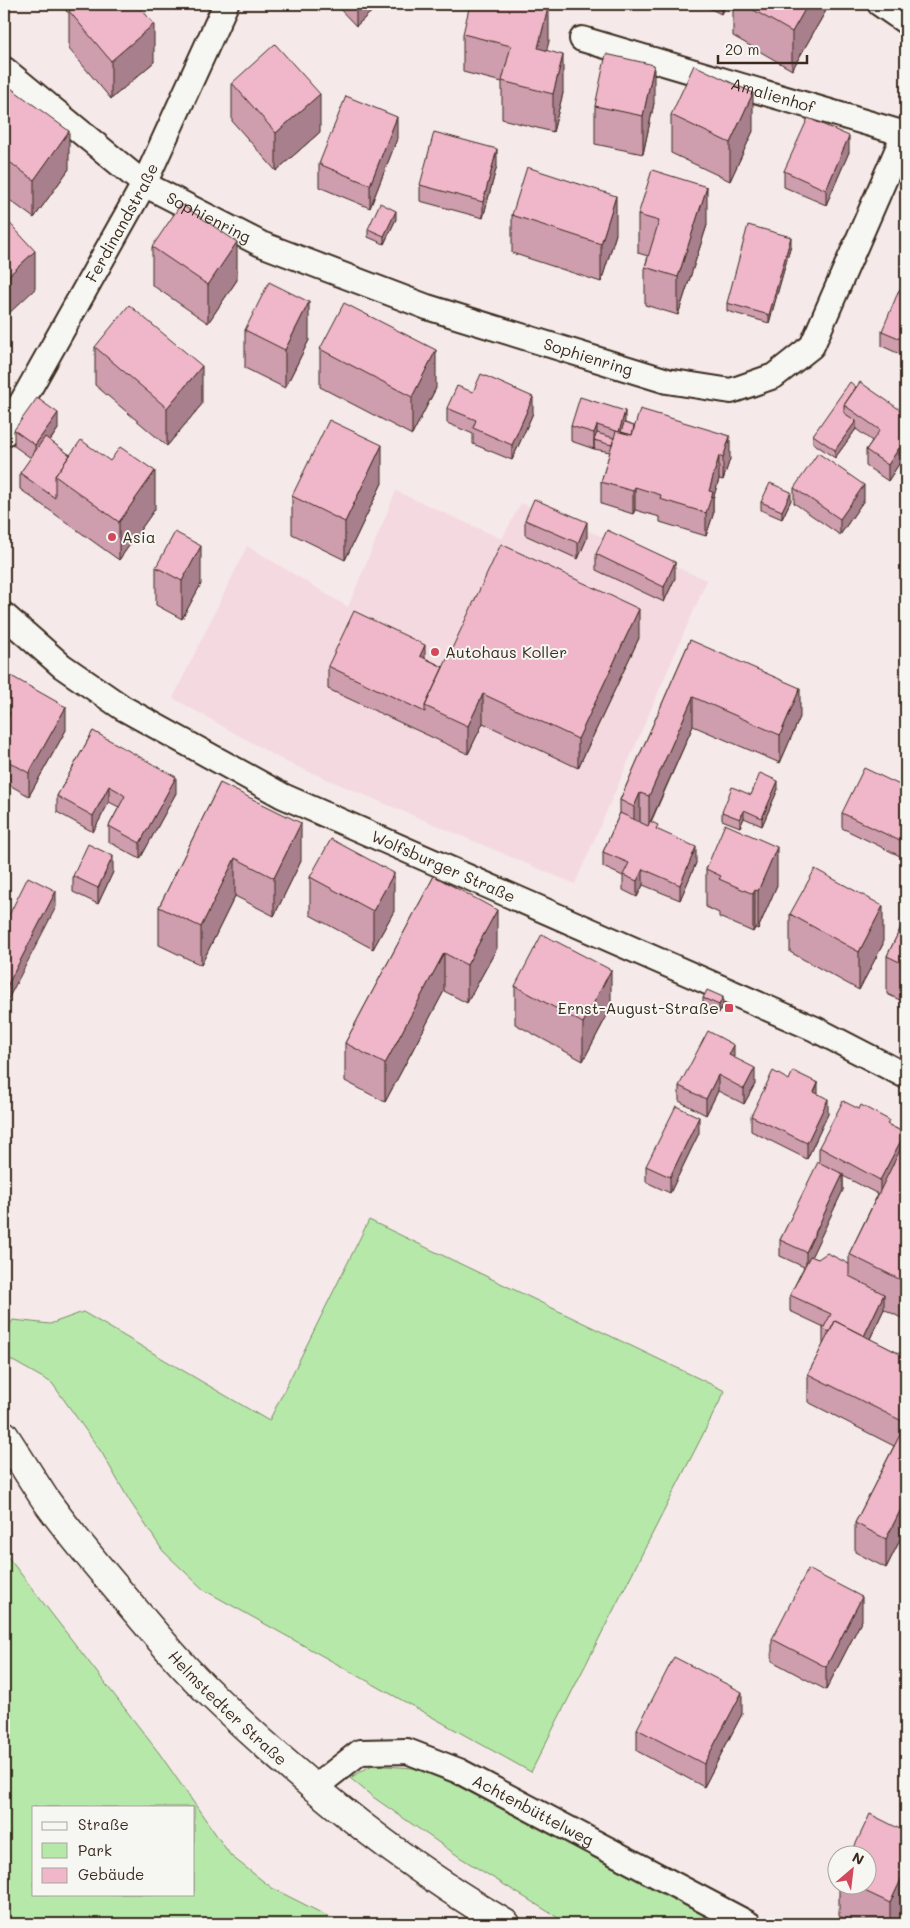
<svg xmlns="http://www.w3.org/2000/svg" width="910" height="1928" viewBox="0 0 910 1928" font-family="Mali,sans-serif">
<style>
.built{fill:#f4dae0}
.green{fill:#b6e9a9;stroke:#788a64;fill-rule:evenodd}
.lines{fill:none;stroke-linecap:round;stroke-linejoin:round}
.minor-casing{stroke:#3b2a1e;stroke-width:28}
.primary-casing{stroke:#3b2a1e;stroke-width:31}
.minor{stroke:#f6f6f2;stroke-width:24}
.primary{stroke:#f6f6f2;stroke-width:28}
.wall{fill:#ce9dae;stroke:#3b2a1e;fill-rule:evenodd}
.shaded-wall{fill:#a8808d;stroke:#3b2a1e}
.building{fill:#f0b7ca;stroke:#3b2a1e}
.poi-dot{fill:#d1495b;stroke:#f6f6f2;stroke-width:2}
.labels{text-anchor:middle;stroke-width:4;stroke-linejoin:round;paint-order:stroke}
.street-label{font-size:16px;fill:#3b2a1e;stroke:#f6f6f2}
.poi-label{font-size:16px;fill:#3b2a1e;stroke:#f6f6f2;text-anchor:start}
</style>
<rect width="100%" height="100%" fill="#f5e9ea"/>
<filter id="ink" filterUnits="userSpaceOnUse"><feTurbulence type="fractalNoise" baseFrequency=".02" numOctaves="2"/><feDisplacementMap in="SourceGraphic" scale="10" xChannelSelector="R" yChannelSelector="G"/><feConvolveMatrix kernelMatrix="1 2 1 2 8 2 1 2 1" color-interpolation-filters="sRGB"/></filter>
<g filter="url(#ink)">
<path class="built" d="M396,491L502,539L521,503L707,580L575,884L286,762L173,698L247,546L348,607Z"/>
<path class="green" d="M369,1220L725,1391L531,1772L204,1590L163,1551L129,1500L102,1453L52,1383L4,1356V1334L13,1320L50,1324L83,1312L269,1421Z
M4,1552L159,1753L231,1856L272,1888L343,1924H4ZM34,1807H194V1894H34Z
M372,1765L413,1768L454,1784L719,1924H568L461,1858L373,1797L350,1778Z"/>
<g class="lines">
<g class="minor-casing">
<g id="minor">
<path d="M880,4L906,22"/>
<path id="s1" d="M582,39L905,134"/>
<path id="s2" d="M4,69L144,184L261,244L427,307L667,381L731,391L774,376L812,346L906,130"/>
<path id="s3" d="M4,434L144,184L226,4"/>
<path id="s4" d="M4,615L62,666L123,708L283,796L815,1029L906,1076"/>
<path id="s5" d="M314,1788L360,1752L407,1751L459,1771L749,1924"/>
</g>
</g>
<g class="primary-casing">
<g id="primary">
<path id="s6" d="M4,1435C18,1456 31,1478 45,1499C69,1533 96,1564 123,1596C152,1630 181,1666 214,1697C302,1782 400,1862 506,1924"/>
</g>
</g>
<use href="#minor" class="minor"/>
<use href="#primary" class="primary"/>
</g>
<path class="wall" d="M66,4H137L154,62L111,99L69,49V13L66,11Z
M335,4H380L356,26Z
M701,4H726L721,14Z
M733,4H828V7L792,70L733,36Z
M463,34L549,41L546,50L563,93L553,132L502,119V82L463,72Z
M4,83L69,169L34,218L4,196Z
M232,83L320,132L276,171L232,121Z
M654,103L643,154L595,144V106Z
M671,115L753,131L730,181L671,153Z
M397,139L370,208L319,187V164Z
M849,152L826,205L784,187V171Z
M497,165L483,218L420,201V185Z
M512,215L616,234L601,282L512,253Z
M638,215L707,225L678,315L645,305V267L648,256L638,253Z
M396,219L384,244L368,237V229Z
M906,224V274L902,272V234Z
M791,245L769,323L727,311V303Z
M152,247L237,280L208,323L152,285Z
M906,293V357L882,346V331Z
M245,330L309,340L285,388L245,368Z
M95,347L202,404L167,446L95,385Z
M320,349L436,388L412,435L320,387Z
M856,387L906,414V469L899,464L888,481L866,466V450L872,441L856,429L835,458L813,443V435Z
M473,392L533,413L512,460L473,444V434L447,423V408Z
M625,423L730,459L723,480L719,479L713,499V515L706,536L660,522V517L635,510L633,514L601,504V482L610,452L594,449L571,441V426Z
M58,429L50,441L70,455L155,509L119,560L20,489V473L31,458L14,446V430Z
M382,483L345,560L292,534V496Z
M794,488L864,500L840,535L794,503Z
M791,500L782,519L761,510V502Z
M525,520L587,538L578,559L525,535Z
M596,554L675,578L664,602L596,570Z
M156,567L201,584L182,619L156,605Z
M639,638L578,768L483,723L468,754L328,689V666L425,658L443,667Z
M690,640L800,717L780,763L693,726L651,822L658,830L696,863L680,900L643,885L637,897L623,890V876L603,867V852L620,813V800Z
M4,672L66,730L29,796L4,782Z
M93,731L176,793L140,859L109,842V826L119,807L109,802L93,832L57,812V796Z
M220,783L301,861L274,916L235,896L201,965L159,945V907Z
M906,788L902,857L842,828V813Z
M778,789L762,826L744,818L740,827L722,820V812L751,795Z
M706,869L777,885L758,929L755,928L753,932L719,917V913L706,907Z
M113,872L98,904L73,892V876Z
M434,876L497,948L467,1003L444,991L385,1102L345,1081V1043Z
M310,877L394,911L373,949L310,915Z
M790,914L883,944L859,990L790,952Z
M906,917V1003L887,994V956Z
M515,986L611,1008L583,1061L515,1024Z
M703,998L723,1005L719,1013L703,1006Z
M734,1057L755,1084L744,1104L718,1091L706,1115L679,1101V1086Z
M818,1094L828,1114L807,1159L751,1131V1116Z
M889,1125L905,1133L903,1319L884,1309L870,1339L906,1357V1528L886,1568L855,1552V1523L894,1446L808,1402V1374L823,1345V1329L824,1327L790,1311V1295L804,1267L780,1256V1240L819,1162V1147ZM843,1176L878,1194L849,1254V1264L818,1259L811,1257L843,1190Z
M699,1133L670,1193L646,1182V1166Z
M862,1620L826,1690L772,1661V1639Z
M742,1714L704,1787L637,1751V1729Z
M906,1731V1777L903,1775V1737Z
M870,1814L898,1924H856L839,1916V1886H868Z"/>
<path class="shaded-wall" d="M356,4H380L356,26Z
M549,4V41L538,86V48Z
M721,4H726L721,14Z
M808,4H828V7L792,70V32Z
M154,24V62L111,99V61Z
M563,55V93L553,132V94Z
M654,65V103L643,154V116Z
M753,93V131L730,181V143Z
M320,94V132L276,171V133Z
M397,117V139L370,208V185Z
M69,131V169L34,218V180Z
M849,136V152L826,205V190Z
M497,149V165L483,218V202Z
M707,187V225L678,315V277Z
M616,196V234L601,282V244Z
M396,211V219L384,244V236Z
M791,237V245L769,323V315Z
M237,242V280L208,323V285Z
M35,251V289L4,318V280Z
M309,302V340L285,388V350Z
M436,350V388L412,435V397Z
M202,366V404L167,446V408Z
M533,397V413L512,460V445Z
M625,411V427L619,447V432Z
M58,413V429L35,461V445Z
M856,421V429L835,458V450Z
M597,425V441L594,440V449V433Z
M730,436V459L723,480V458Z
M382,445V483L345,560V522Z
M899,448V464L888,481V465Z
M719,456V479L713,499V515L706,536V513L709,491Z
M155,471V509L119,560V522Z
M864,485V500L840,535V519Z
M635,487V510L633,514V491Z
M791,492V500L782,519V511Z
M587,522V538L578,559V543Z
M201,546V584L182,619V581Z
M675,562V578L664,602V587Z
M639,609V638L578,768V739Z
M425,645V667L420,656Z
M800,688V717L780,763V735Z
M483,694V723L468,754V726Z
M693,697V726L649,825V796Z
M66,707V730L29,796V773Z
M176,777V793L140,859V843Z
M778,781V789L762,826V818Z
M109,786V802L93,832V816Z
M640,793V822L634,835V807Z
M744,810V818L740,827V819Z
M301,823V861L274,916V878Z
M906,832V848L902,857V842Z
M696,847V863L680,900V885Z
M777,847V885L758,929V891Z
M113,856V872L98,904V888Z
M235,858V896L201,965V927Z
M643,869V885L637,897V881Z
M394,873V911L373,949V911Z
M755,890V928L753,932V894Z
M56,891V907L4,1007V992Z
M883,906V944L859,990V952Z
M497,910V948L467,1003V965Z
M444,953V991L385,1102V1064Z
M611,970V1008L583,1061V1023Z
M723,997V1005L719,1013V1005Z
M734,1045V1060L729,1055Z
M755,1068V1084L744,1104V1089Z
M718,1075V1091L706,1115V1099Z
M818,1083V1099L814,1092Z
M828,1099V1114L807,1159V1143Z
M699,1117V1133L670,1193V1177Z
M905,1133V1149L880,1195V1180Z
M843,1174V1190L806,1268V1252Z
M906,1275V1313L903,1319V1281Z
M884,1294V1309L859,1362V1347Z
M906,1499V1528L886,1568V1539Z
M862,1597V1620L826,1690V1667Z
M742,1692V1714L704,1787V1764Z
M906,1869V1907L898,1924H890V1903Z"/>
<path class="building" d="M77,4H137L154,24L111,61L69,11Z
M470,4H549L538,48L563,55L553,94L502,81L511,46L463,34Z
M743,4H808L792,32Z
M275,44L320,94L276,133L232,83Z
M606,54L654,65L643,116L595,106Z
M694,65L753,93L730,143L671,115Z
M4,83L69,131L34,180L4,158Z
M346,96L397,117L370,185L319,164Z
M808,118L849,136L826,190L784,171Z
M434,132L497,149L483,202L420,185Z
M527,167L616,196L601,244L512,215Z
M652,170L707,187L678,277L645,267L659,221L638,215Z
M380,203L396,211L384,236L368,229Z
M181,204L237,242L208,285L152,247Z
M4,217L35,251L4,280Z
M906,224V236L902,234Z
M748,225L791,237L769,315L727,303Z
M269,282L309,302L285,350L245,330Z
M899,290L906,293V341L882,331Z
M344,303L436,350L412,397L320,349Z
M129,305L202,366L167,408L95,347Z
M481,374L533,397L512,445L473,428L476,420L447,408L457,386L473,392Z
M850,382L856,387L844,405V413L856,421L835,450L813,435Z
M860,382L906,414V453L899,448L888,465L866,450L880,430L844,405Z
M580,397L625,411L619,432L597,425L594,433L571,426Z
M37,398L58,413L35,445L14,430Z
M640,409L730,436L723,458L719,456L709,491L713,492L706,513L660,499L661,495L635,487L633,491L601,482L616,431L632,435Z
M329,420L382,445L345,522L292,496Z
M624,423L634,426L632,435L621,432Z
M597,433L614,438L612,445L594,440Z
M45,437L70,455L55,476V498L20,473Z
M81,440L110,461L120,447L155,471L119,522L55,476Z
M818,453L864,485L840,519L794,488Z
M770,483L791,492L782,511L761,502Z
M534,499L587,522L578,543L525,520Z
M607,530L675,562L664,587L596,554Z
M175,532L201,546L182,581L156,567Z
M501,544L639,609L578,739L483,694L468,726L425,706Z
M354,611L425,645L420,656L443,667L425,706V712L328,666Z
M690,640L800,688L780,735L693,697L649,796L640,793L634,807L620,800Z
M4,672L66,707L29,773L4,759V724L10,713L4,710Z
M93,731L176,777L140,843L109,826L125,796L118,791L109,786L93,816L57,796Z
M864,768L906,788V832L902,842L842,813Z
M760,773L778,781L762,818L744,810L740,819L722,812L732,787L751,795Z
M220,783L301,823L274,878L235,858L201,927L159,907Z
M620,813L648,826L650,821L658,825L656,829L696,847L680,885L643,869L637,881L623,875L629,863L603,852Z
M725,824L777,847L758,891L755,890L753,894L719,879L721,876L706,869Z
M331,839L394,873L373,911L310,877Z
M88,844L113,856L98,888L73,876Z
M815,869L883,906L859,952L790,914Z
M434,876L497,910L467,965L444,953L385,1064L345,1043Z
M28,877L56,891L4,992V925Z
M906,917V965L887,956Z
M542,934L611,970L583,1023L515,986Z
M707,990L723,997L719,1005L703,998Z
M708,1031L734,1045L729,1055L755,1068L744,1089L718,1075L706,1099L679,1086Z
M773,1071L789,1080L793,1071L818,1083L814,1092L828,1099L807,1143L751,1116Z
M843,1101L859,1109L861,1105L889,1120L887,1124L905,1133L880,1180L819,1147Z
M676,1106L699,1117L670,1177L646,1166Z
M906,1138V1275L903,1281L849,1254Z
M818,1162L843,1174L806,1252L780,1240Z
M827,1253L849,1264V1276L884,1294L864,1336L835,1321L830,1332L823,1329L831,1314L790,1295L810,1256L818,1259Z
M835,1321L906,1357V1499L886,1539L855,1523L906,1423L808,1374Z
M808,1569L862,1597L826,1667L772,1639Z
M674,1657L742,1692L704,1764L637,1729Z
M906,1731V1739L903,1737Z
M870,1814L906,1832V1869L890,1903L854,1886H868V1856H850Z"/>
</g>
<g class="poi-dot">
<circle cx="112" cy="537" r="5"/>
<circle cx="435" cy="652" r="5"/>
<rect x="724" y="1003" width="10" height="10" rx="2.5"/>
</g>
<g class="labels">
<g class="street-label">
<text dy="6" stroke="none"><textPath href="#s1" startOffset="199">Amalienhof</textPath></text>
<text dy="6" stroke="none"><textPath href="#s2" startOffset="254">Sophienring</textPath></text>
<text dy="6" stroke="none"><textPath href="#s3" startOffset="242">Ferdinandstraße</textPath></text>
<text dy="6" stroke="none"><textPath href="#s2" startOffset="659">Sophienring</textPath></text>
<text dy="6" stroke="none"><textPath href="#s4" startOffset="509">Wolfsburger Straße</textPath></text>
<text dy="6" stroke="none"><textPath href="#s6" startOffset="354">Helmstedter Straße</textPath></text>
<text dy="6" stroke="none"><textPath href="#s5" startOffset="245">Achtenbüttelweg</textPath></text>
</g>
<g class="poi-label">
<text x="122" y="543">Asia</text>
<text x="445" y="658">Autohaus Koller</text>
<text x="719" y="1014" text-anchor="end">Ernst-August-Straße</text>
</g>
</g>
<rect width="910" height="1928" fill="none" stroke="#f6f6f2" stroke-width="20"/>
<rect x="10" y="10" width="890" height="1908" fill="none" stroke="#3b2a1e" stroke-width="2" filter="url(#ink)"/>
<rect x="32" y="1806" width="162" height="90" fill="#f6f6f2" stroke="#aba49d"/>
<rect x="42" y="1822" width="25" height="8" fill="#f6f6f2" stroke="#aba49d"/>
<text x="78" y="1830" font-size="15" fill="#3b2a1e">Straße</text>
<rect x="42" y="1843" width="25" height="15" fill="#b6e9a9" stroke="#aba49d"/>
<text x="78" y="1856" font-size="15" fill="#3b2a1e">Park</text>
<rect x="42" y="1868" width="25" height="15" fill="#f0b7ca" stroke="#aba49d"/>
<text x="78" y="1880" font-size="15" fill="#3b2a1e">Gebäude</text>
<g transform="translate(852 1870) rotate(28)"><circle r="24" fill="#f6f6f2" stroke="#aba49d"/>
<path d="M0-4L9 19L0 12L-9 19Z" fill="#d1495b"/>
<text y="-8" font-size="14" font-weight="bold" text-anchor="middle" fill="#3b2a1e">N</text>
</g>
<path d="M718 55v8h89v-8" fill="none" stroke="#3b2a1e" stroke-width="2.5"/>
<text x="725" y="55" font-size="15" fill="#3b2a1e" stroke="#f6f6f2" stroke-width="4" paint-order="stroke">20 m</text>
</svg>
